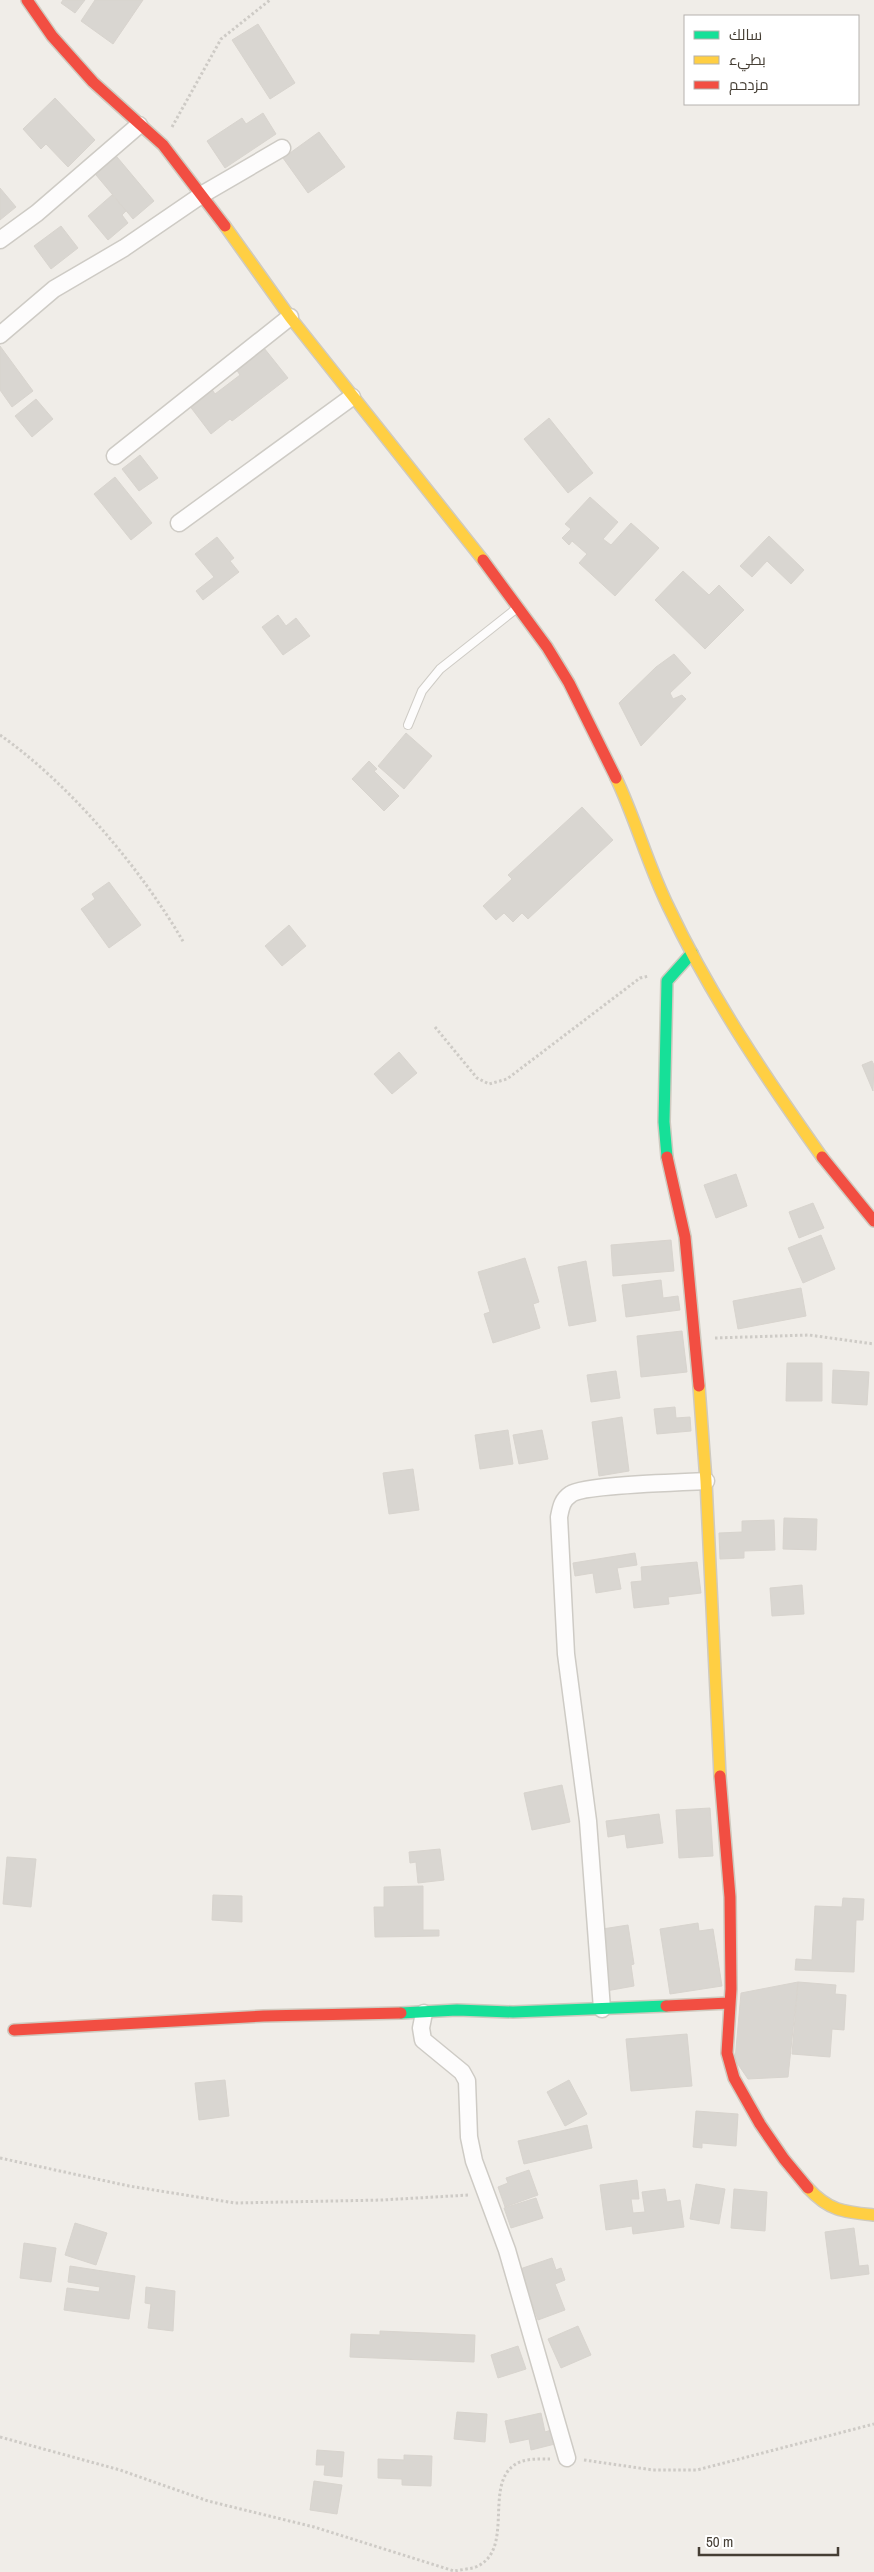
<svg xmlns="http://www.w3.org/2000/svg" width="874" height="2572" viewBox="0 0 874 2572" font-family="'Archivo Narrow',Cairo,sans-serif">
<style>
.building{fill:#d9d6d1;stroke:#d8d4ce}
.lines{fill:none;stroke-linecap:round;stroke-linejoin:round}
.lane-casing{stroke:#cecbc5;stroke-width:10}
.street-casing{stroke:#cecbc5;stroke-width:19}
.fast-casing{stroke:#cfcabf;stroke-width:14}
.slow-casing{stroke:#cfcabf;stroke-width:14}
.jam-casing{stroke:#cfcabf;stroke-width:14}
.path{stroke:#cecbc6;stroke-width:3;stroke-dasharray:2.5 2.5;stroke-linecap:butt}
.lane{stroke:#fdfcfc;stroke-width:8}
.street{stroke:#fdfcfc;stroke-width:16}
.fast{stroke:#16e098;stroke-width:11}
.slow{stroke:#ffcf43;stroke-width:11}
.jam{stroke:#f24e42;stroke-width:11}
</style>
<rect width="100%" height="100%" fill="#f0ede8"/>
<path class="building" d="M63,0H85L75,13L61,3Z
M95,0H143L113,44L81,21Z
M258,24L295,83L270,99L232,40Z
M55,98L95,140L68,167L46,144L41,149L23,129Z
M263,113L276,134L225,168L207,141L242,118L246,124Z
M319,132L345,167L308,193L283,158Z
M112,151L154,201L133,219L91,169Z
M0,188L16,207L0,220Z
M112,195L126,211L122,215L128,223L108,240L88,216Z
M61,226L78,248L51,269L34,246Z
M0,346L33,391L12,407L0,390Z
M264,348L288,378L232,421L230,419L211,434L189,405L211,388L215,394L240,375L236,369Z
M36,399L53,419L32,437L15,416Z
M549,418L593,473L568,493L524,439Z
M140,455L158,478L139,491L122,469Z
M115,477L152,523L131,540L94,494Z
M590,497L618,522L603,539L611,545L631,523L659,548L615,596L579,563L587,554L572,541L569,545L562,538L571,529L565,524Z
M769,536L804,570L791,584L767,561L752,577L740,566Z
M217,537L234,558L230,561L239,572L203,600L196,591L214,577L195,554Z
M683,571L709,595L719,585L744,610L705,649L655,600Z
M278,615L286,626L296,618L310,636L283,655L262,627Z
M674,654L691,673L670,693L673,699L682,695L686,699L641,746L619,703L656,667Z
M406,733L432,756L404,789L378,766Z
M369,761L377,769L374,771L399,796L384,811L352,779Z
M582,807L613,840L528,919L522,913L513,922L504,913L496,920L483,906L512,879L508,875Z
M109,882L141,925L109,948L81,909L95,899L92,894Z
M289,925L306,946L282,966L265,946Z
M399,1052L417,1073L392,1094L374,1074Z
M872,1061L874,1065L873,1091L862,1065Z
M736,1174L747,1206L716,1218L704,1185Z
M813,1203L824,1228L799,1238L789,1212Z
M821,1235L835,1269L803,1283L788,1248Z
M671,1240L674,1271L613,1276L611,1245Z
M525,1258L539,1302L533,1304L540,1328L493,1343L484,1314L490,1312L478,1272Z
M586,1261L596,1321L569,1326L558,1267Z
M661,1280L663,1298L678,1296L680,1310L626,1317L622,1285Z
M801,1288L806,1316L738,1329L733,1301Z
M682,1331L687,1372L641,1377L637,1336Z
M787,1363H822V1401H786Z
M833,1370L869,1372L867,1405L832,1403Z
M616,1371L620,1398L591,1402L587,1375Z
M675,1407L676,1418L690,1417L691,1431L657,1434L654,1409Z
M622,1417L629,1471L599,1476L592,1422Z
M508,1430L513,1464L480,1469L475,1435Z
M542,1430L548,1459L519,1464L513,1435Z
M413,1469L419,1510L389,1514L383,1473Z
M784,1518L817,1519L816,1550L783,1549Z
M774,1520L775,1550L744,1551V1558L720,1559L719,1533L742,1532V1521Z
M635,1553L637,1565L617,1568L621,1589L596,1593L593,1573L575,1576L573,1563Z
M697,1562L701,1593L668,1597L669,1604L634,1608L631,1582L642,1581L641,1567Z
M802,1585L804,1614L772,1616L770,1588Z
M562,1785L570,1822L532,1830L524,1793Z
M710,1808L713,1856L679,1858L676,1810Z
M659,1814L663,1843L627,1848L625,1834L608,1837L606,1821Z
M440,1849L444,1880L418,1883L416,1862L410,1863L409,1852Z
M7,1857L36,1859L31,1907L3,1904Z
M423,1886V1930H439V1936L375,1937L374,1907H384V1887Z
M213,1895L242,1896V1922L212,1920Z
M843,1898L864,1899L863,1920H856L854,1972L795,1970L796,1959L812,1960L815,1906L842,1907Z
M698,1923L699,1931L713,1929L722,1986L670,1994L660,1929Z
M628,1925L634,1964L631,1965L634,1986L606,1991L596,1930Z
M798,1982L836,1985L835,1994L846,1995L844,2030L832,2029L830,2057L792,2054Z
M798,1982L788,2077L748,2079L735,2060L741,1993Z
M687,2034L692,2086L631,2091L626,2039Z
M225,2080L229,2116L199,2120L195,2083Z
M569,2080L587,2114L565,2126L547,2092Z
M696,2111L738,2114L736,2146L702,2143V2148L693,2147Z
M587,2125L592,2148L524,2164L518,2141Z
M529,2170L538,2195L505,2207L498,2187L508,2183L506,2178Z
M637,2180L639,2199H631L633,2213L645,2212L642,2192L665,2189L667,2202L680,2200L684,2227L633,2234L632,2226L606,2230L600,2185Z
M696,2184L725,2189L719,2224L690,2219Z
M734,2189L767,2192L765,2231L731,2228Z
M536,2198L543,2218L511,2228L504,2208Z
M75,2223L107,2233L96,2265L65,2255Z
M854,2228L859,2266L868,2265L869,2274L831,2279L825,2232Z
M24,2243L56,2248L51,2282L20,2278Z
M552,2258L556,2270L561,2268L565,2280L555,2284L565,2310L538,2320L520,2269Z
M70,2266L135,2276L129,2319L64,2310L67,2288L99,2292L100,2287L68,2282Z
M146,2287L175,2291L173,2331L148,2328L151,2304L145,2303Z
M578,2326L591,2355L561,2368L548,2339Z
M380,2331L475,2335L474,2362L350,2357L351,2334L380,2335Z
M518,2346L526,2369L498,2378L491,2355Z
M457,2412L487,2414L485,2442L454,2439Z
M541,2413L545,2432L551,2430L555,2444L531,2450L529,2439L510,2443L505,2421Z
M317,2450L344,2452L342,2477L324,2475L325,2465H316Z
M404,2455L432,2456L431,2486L402,2485V2479L378,2478V2459L404,2460Z
M314,2481L342,2485L337,2514L310,2510Z"/>
<g class="lines">
<g class="lane-casing">
<path id="lane" d="M408,725L422,691L440,669L517,608"/>
</g>
<g class="street-casing">
<path id="street" d="M0,240L37,213L139,125
M0,335L54,289L124,248L203,194L282,148
M115,456L290,317
M179,523L352,397
M602,2009L588,1821L566,1654L559,1517C561,1507 562,1500 571,1494C583,1485 684,1482 706,1481
M424,2013L421,2028L423,2040L462,2072L467,2081L469,2137L474,2161L507,2250L567,2458"/>
</g>
<g class="fast-casing">
<path id="fast" d="M667,1157L664,1122L667,981L692,953
M401,2013L457,2010L513,2012L666,2006"/>
</g>
<g class="slow-casing">
<path id="slow" d="M225,226L290,317L483,560
M616,778C636,820 648,866 669,908C710,995 766,1078 822,1157
M699,1386L706,1481L720,1776
M808,2188C829,2211 844,2212 874,2215"/>
</g>
<g class="jam-casing">
<path id="jam" d="M27,0L52,36L93,82L163,145L225,226
M483,560L547,647L569,683L616,778
M667,1157L685,1237L699,1386
M822,1157L874,1221
M720,1776L730,1897L731,1989L727,2053L734,2078L760,2124L784,2159L808,2188
M666,2006L729,2003
M14,2030L264,2016L401,2013"/>
</g>
<path class="path" d="M172,127L221,39L270,0
M0,735C70,784 142,870 184,943
M435,1027L477,1078L489,1084L507,1079L640,978L649,976
M715,1338L809,1335L874,1344
M0,2158L129,2186L235,2203L382,2200L469,2195
M0,2437L120,2470L208,2501L314,2527L454,2571C460,2570 467,2569 473,2568C516,2554 484,2488 513,2466C522,2458 539,2459 550,2459
M584,2460L653,2470H697L874,2424"/>
<use href="#lane" class="lane"/>
<use href="#street" class="street"/>
<use href="#fast" class="fast"/>
<use href="#slow" class="slow"/>
<use href="#jam" class="jam"/>
</g>
<rect x="684" y="15" width="175" height="90" fill="#ffffff" stroke="#b5b2ae"/>
<rect x="694" y="31" width="25" height="8" fill="#16e098" stroke="#b5b2ae"/>
<text x="729" y="40" font-size="15" fill="#453e34">سالك</text>
<rect x="694" y="56" width="25" height="8" fill="#ffcf43" stroke="#b5b2ae"/>
<text x="729" y="65" font-size="15" fill="#453e34">بطيء</text>
<rect x="694" y="81" width="25" height="8" fill="#f24e42" stroke="#b5b2ae"/>
<text x="729" y="90" font-size="15" fill="#453e34">مزدحم</text>
<path d="M699 2547v8h139v-8" fill="none" stroke="#453e34" stroke-width="2.5"/>
<text x="706" y="2547" font-size="15" fill="#453e34" stroke="#ffffff" stroke-width="4" paint-order="stroke">50 m</text>
</svg>
